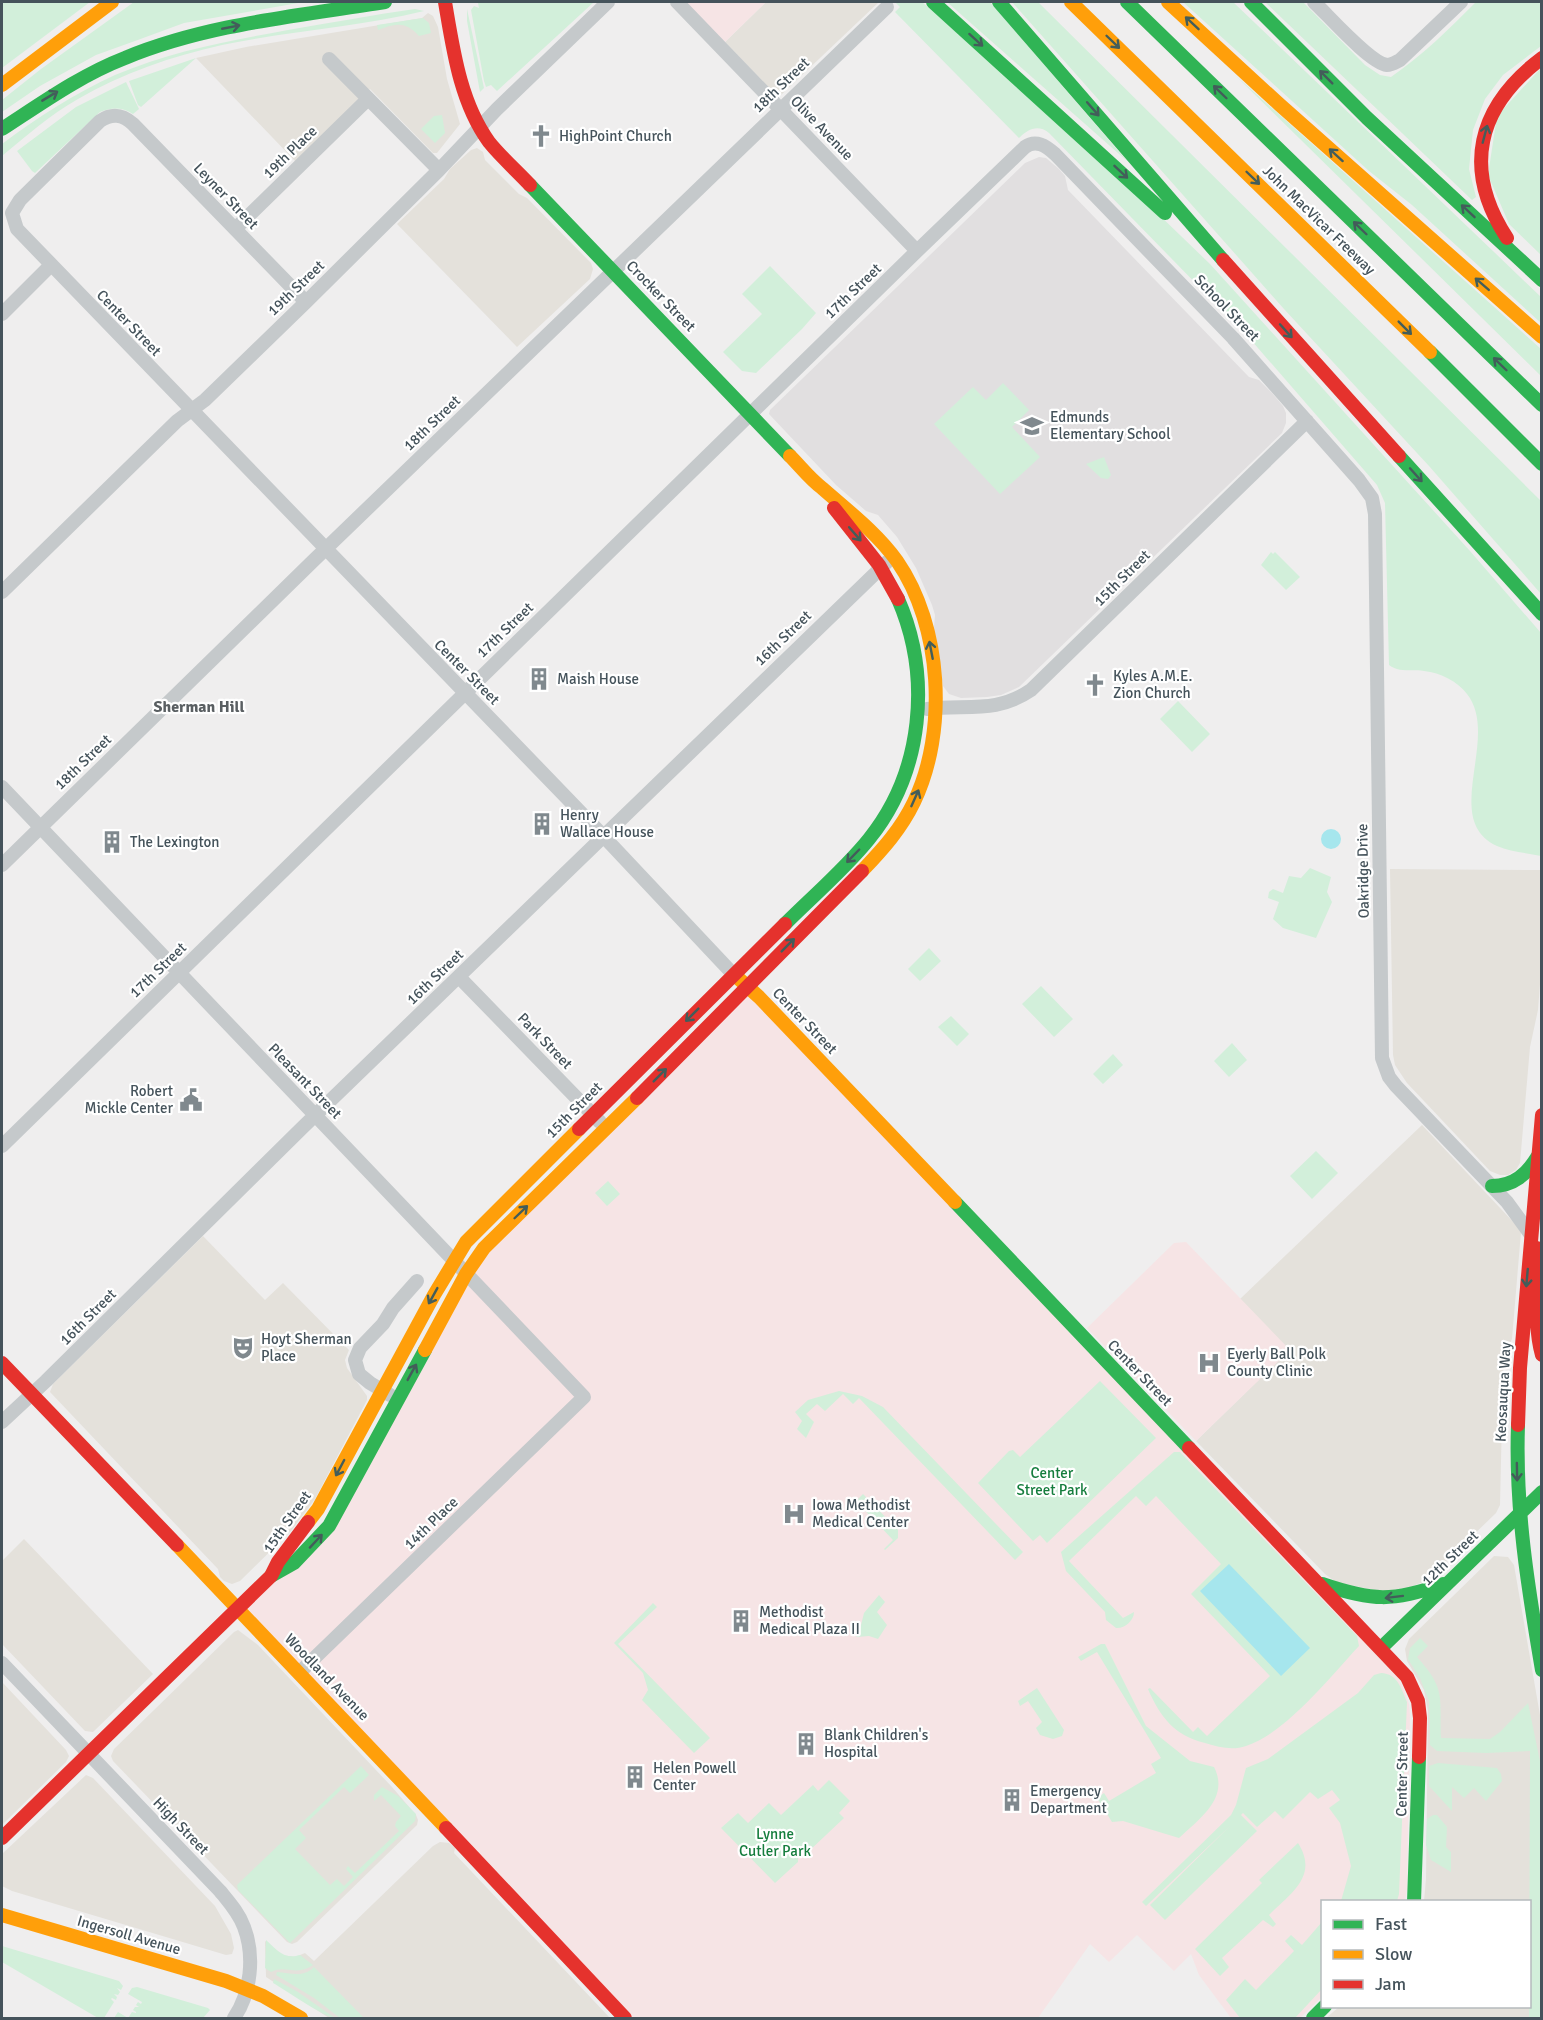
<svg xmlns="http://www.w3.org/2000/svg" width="1543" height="2020" viewBox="0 0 1543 2020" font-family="Signika,sans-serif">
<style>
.commercial{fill:#e4e1db}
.education{fill:#e1dfe0}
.medical{fill:#f6e4e5}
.green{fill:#d2efda}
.water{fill:#a6e6ed}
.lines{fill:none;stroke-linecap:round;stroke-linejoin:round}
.street{stroke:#c5c9cb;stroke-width:14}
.fast{stroke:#30b455;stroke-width:14}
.slow{stroke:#ff9f0a;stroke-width:14}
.jam{stroke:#e5322d;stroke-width:14}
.oneway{stroke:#435d5a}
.labels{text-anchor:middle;stroke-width:4.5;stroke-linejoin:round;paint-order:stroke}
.street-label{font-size:15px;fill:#45535b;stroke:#fff}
.poi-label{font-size:15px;fill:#45535b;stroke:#fff;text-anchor:start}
.park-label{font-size:15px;fill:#157d3d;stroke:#fff}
.neighbourhood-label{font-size:16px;font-weight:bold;fill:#5a5f62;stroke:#fff}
</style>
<rect width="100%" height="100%" fill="#efeeee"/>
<path class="commercial" d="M766,2H879L780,96L775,94L725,42Z
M428,13L433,16L438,27L447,79L460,124L437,153H433L370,89L296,162L196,58L246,47L422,18Z
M477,148L483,152L485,160L519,194L527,198L591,263L593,269L590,279L517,347L397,224L444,179L450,169L471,150Z
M1390,869L1541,870L1542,958L1538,1010L1530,1047L1520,1163L1516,1170L1508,1175H1500L1490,1171L1407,1083L1395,1065L1393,1055Z
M1422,1125L1517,1226L1521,1232L1512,1339L1506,1351L1503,1373L1500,1505L1496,1513L1430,1577L1423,1582L1392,1594L1336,1582L1325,1574L1196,1441L1289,1350L1240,1299Z
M203,1236L265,1300L283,1283L349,1350L345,1360L347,1368L367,1396V1400L315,1499L291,1531L240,1581L232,1584L224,1581L220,1577L218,1569L50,1392L53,1384Z
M24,1539L153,1674L93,1732L85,1731L2,1644V1561Z
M1494,1556L1508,1557L1514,1565L1541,1721V2018H1326L1339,2007L1530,2006V1902L1424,1901L1426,1879L1428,1711L1424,1690L1407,1661L1405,1649L1409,1639Z
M238,1630L258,1645L392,1787L416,1815L418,1820L417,1825L297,1942L292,1944L287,1942L113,1761L111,1756L114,1749L234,1632Z
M2,1682L66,1750L69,1756L66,1762L2,1825Z
M86,1775L93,1778L215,1906L231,1934L234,1948L232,1954L226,1955L186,1943L12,1891L2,1886V1854Z
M440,1842L449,1843L455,1848L454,1853L610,2018H329L266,1977L265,1941L282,1955L295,1957L305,1953L314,1961L433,1846Z"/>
<path class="education" d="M1039,157L1046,158L1059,169L1065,176L1068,190L1249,377L1259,380L1272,393L1283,406L1286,413V423L1282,433L1019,687L1001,695L987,697L961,698L949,694L943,686L934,627L935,615L932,605L916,568L897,537L878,515L866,511L836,485L769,414L770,410L1025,163Z"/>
<path class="medical" d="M686,2H766L725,42Z
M747,986L1381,1648L1402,1685L1409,1704L1410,1714L1407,1889L1405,1901L1322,1902V1997L1300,2018H1231L1199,1975L1191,1954L1174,1971L1137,1935L1109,1962L1090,1944L1038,2018H625L238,1608L315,1543L466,1274Z
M1186,1242L1290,1350L1196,1441L1087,1328L1174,1243Z"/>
<path class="green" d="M2,2H90L2,68Z
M134,2H304L184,23L135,41L96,55L40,86L2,112V100L41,69Z
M483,2H594L497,91L491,85L486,87L484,81L471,10L474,6L479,8L478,3Z
M895,2H922L1125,182L1210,264L1470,551L1541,633V856C1527,853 1510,852 1497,846C1440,820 1501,737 1467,694C1457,681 1441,673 1424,671C1412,669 1399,673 1389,665L1385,503L1377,485L1251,340L1049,133C1038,124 1028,129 1019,138L895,12L900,7Z
M947,2H990L1127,161Z
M1012,2H1038L1541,501V594L1429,466L1284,309Z
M1183,2H1233L1541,297V323L1412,205L1369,171Z
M1265,2H1303L1365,65L1380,75L1391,77C1423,55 1449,29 1476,2H1541V46L1503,75L1485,99L1473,130L1469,169L1476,197L1472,200Z
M415,9L424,11C358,27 289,31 222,45C173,56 122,73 78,99C50,115 26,136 2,156V144C38,117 74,94 115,75C171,51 228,41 288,30C330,23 372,15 415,9Z
M467,9L484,88L480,92L467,21Z
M423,18L429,23L431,33L419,36C406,21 395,23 378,30L377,25Z
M196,58L141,107L138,105L129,81Z
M1541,68V255L1509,224L1488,175L1497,116Z
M1235,75L1541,349V376Z
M126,82L139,109L133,114C122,107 112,107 100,112L35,173L32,171L17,151L76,107Z
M442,115L445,133L435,143L421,129L434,116Z
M770,266L816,313L802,329L756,373L742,371L723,352L762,314L742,294Z
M1003,383L1029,410L1012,427L1040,457L1000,494L934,424L973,387L986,400Z
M1104,457L1111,475L1108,479L1101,478L1086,464Z
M1271,552L1273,554L1275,552L1300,577L1286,590L1261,565Z
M1178,701L1210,734L1192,752L1160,719Z
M1310,868L1331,877L1327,892L1332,902L1316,938L1283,928L1273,919L1279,902L1268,898L1269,892L1273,889L1283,893L1289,876L1301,878Z
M929,948L941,961L920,981L908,969Z
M1041,986L1073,1019L1054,1037L1022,1004Z
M951,1016L969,1034L957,1046L938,1027Z
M1232,1043L1247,1060L1229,1077L1214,1061Z
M1113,1054L1123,1065L1103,1084L1093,1074Z
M1316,1151L1338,1173L1312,1199L1290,1176Z
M608,1181L620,1194L607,1206L595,1193Z
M1100,1381L1156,1438L1047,1543L1040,1535L1033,1541L978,1483L1009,1451L1013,1450L1020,1457Z
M839,1391L862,1396L883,1407L1023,1552L1015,1560L859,1398L853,1404L843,1394L825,1411L817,1404L806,1414L814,1422L806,1438L797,1429L802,1421L795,1412L808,1400Z
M1174,1452H1180L1357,1636L1359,1646C1330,1677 1286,1733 1246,1746C1232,1751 1219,1747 1205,1743C1175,1736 1160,1717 1148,1689L1150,1688L1193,1732L1198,1727L1207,1736L1270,1676L1191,1594L1221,1564L1156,1496L1146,1506L1136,1496L1069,1561L1123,1618L1134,1612C1134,1621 1124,1629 1116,1628L1106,1620L1105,1612L1066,1571L1061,1552Z
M863,1494L898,1530V1538L885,1550L884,1549L893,1540L856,1501Z
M879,1595L885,1602L877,1612L887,1625L878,1639L869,1636L857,1637L855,1635L860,1629L864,1613Z
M653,1603L657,1607L618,1644L710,1738L694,1753L642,1700L648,1690L643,1673L614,1643Z
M1420,1638L1428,1646L1417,1657C1447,1690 1439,1698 1441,1738L1490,1739L1500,1732L1528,1703L1542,1771L1541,2018H1529L1530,1751L1486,1753L1437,1751L1430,1745L1429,1701L1420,1678L1408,1659L1410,1648Z
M1101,1644H1105L1146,1726L1190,1761L1214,1767C1230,1798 1199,1819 1179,1838L1123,1821L1112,1822L1097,1798L1104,1793L1109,1801L1156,1773L1151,1764L1161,1758L1097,1652L1081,1661L1078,1657Z
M1381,1673C1398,1674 1401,1688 1407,1702L1399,1894L1397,1901H1341L1351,1866L1340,1823L1329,1808L1340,1800L1332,1790L1318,1799L1310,1792L1283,1819L1275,1811L1257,1827L1243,1813L1241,1815L1257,1831L1165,1920L1150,1905L1231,1825L1146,1906L1142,1902L1231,1815L1236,1805L1246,1768L1268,1759L1358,1693L1374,1675Z
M1037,1688L1064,1730L1062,1736L1053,1739L1040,1735L1036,1728L1042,1722L1028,1701L1020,1706L1018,1701Z
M1438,1763L1497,1768L1501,1774L1502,1781L1486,1801L1474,1788L1464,1798L1452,1787V1811L1429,1786V1766Z
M361,1766L369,1775L350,1793L344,1787L299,1830L306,1838L295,1849L330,1885L337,1879L344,1886L353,1877L346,1869L348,1866L355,1873L399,1831L395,1826L396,1822L401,1816L381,1795L374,1801V1795L382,1787L398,1796L416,1814L415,1821L290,1943L238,1890L237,1885Z
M829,1780L850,1801L839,1813L844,1818L808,1852H803V1857H798V1862L775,1883L721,1828L738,1813L748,1823L769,1803L781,1815L813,1785L818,1791Z
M1433,1815H1437L1447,1827L1446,1847L1451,1852V1872L1431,1860L1426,1845L1427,1819Z
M1298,1843C1319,1876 1291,1893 1269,1915L1276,1924L1273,1927L1263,1920L1222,1958L1229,1967L1220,1976L1195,1949L1262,1883L1259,1880Z
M1322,1922V1989L1295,2018H1240L1226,2000L1245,1979L1256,1990L1294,1951L1285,1941L1291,1935L1302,1945Z
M266,1940C277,1950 284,1960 300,1955L313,1965C295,1977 286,1964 271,1972L265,1968Z
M2,1946L119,1981L123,1986L121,1990L117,1988L120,1992L118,1995L114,1994L117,1997L116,2000L112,1998L111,1999L114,2002L104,2018H98L2,1962Z
M314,1967L364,2018H340L314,1998L276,1975L277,1972C291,1973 303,1978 314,1967Z
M274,1979L298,1992L335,2018C327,2019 284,1989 273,1983Z
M137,1987L208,2008L210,2010L203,2018H114L118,2012L128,2018L132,2012L136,2013V2012L133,2010L135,2007H139L136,2005L138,2002L141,2004L142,2002L128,1994L132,1988Z"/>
<path class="water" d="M1321 839a10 10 0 1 1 20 0a10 10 0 1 1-20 0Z
M1229,1564L1310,1648L1281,1676L1200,1591Z"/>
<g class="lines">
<path class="street" d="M677,2L917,251
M1314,2C1328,15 1370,63 1387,65C1392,65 1396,62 1400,60L1461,2
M329,59L439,170
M235,229L368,99
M306,302L133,124C122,114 112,113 100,121L20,200L12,213L17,229L591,823L733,974
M2,314L51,265
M2,592L177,421L205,400L306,302L439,170L497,109L608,2
M927,709C966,704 996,714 1031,690L1307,421
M2,787L584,1397L300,1672
M2,865L313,561L887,7
M459,977L600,1122
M2,1146L917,251L1025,147C1036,139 1046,146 1055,154L1233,338L1359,480L1372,498L1375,514L1382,1058L1389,1077L1396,1086L1507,1202L1531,1235
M390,1395L370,1383L359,1374L355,1360L360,1348L383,1324L393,1308L417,1281
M2,1422L46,1381L303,1127L887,562
M2,1663L220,1891C229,1902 239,1913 244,1927C255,1956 251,1993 234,2018"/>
<path class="fast" d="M933,2L1165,213
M999,2L1223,260
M1127,2L1542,405
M1251,2L1367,118L1542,280
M2,129C42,103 81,75 125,58C207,24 298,16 385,2
M530,185L790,456
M1430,352L1542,464
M1399,456L1542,614
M785,924C813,896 845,869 869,839C923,772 932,677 898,599
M1492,1186C1514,1186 1527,1174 1538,1156
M955,1202L1189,1448
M1518,1425C1515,1508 1528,1588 1542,1670
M271,1576L294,1563L329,1526L425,1350
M1322,1584C1372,1601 1393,1602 1443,1584
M1381,1648L1542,1492
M1414,1902L1419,1757
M1313,2018L1325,2006"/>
<path class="slow" d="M1071,2L1430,352
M1168,2L1280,105L1542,337
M2,85L112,2
M790,456C800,466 810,479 822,488C848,511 876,532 897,561C942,626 948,731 914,802C901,829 883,849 862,871
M738,978L759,997L955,1202
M425,1350L466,1274L484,1248L637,1098
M308,1522L318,1509L434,1295L466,1242L579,1129
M177,1545L446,1828
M2,1915L226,1981L263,1996L301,2018"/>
<path class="jam" d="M445,2C453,49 460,102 489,142C501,157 517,171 530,185
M1507,238C1462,169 1477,107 1542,58
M1223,260L1399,456
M834,508L879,565L898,599
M637,1098L862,871
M579,1129L785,924
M1537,1248C1541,1284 1532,1320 1542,1355
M2,1363L177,1545
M1518,1425L1520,1368L1542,1115
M1189,1448L1407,1677L1418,1701L1420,1718L1419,1757
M446,1828L625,2018
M2,1838L271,1576L278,1562L308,1522"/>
</g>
<defs><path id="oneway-shaft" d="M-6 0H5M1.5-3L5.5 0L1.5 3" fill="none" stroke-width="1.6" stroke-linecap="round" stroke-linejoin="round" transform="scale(1.5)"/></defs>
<g class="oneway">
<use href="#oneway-shaft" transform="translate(1192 23) rotate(-137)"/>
<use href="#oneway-shaft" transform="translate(231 27) rotate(-11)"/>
<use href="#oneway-shaft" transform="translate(976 40) rotate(42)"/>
<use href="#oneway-shaft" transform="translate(1113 42) rotate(44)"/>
<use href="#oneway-shaft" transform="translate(1326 77) rotate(-135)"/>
<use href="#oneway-shaft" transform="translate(1220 92) rotate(-136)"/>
<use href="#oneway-shaft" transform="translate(50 96) rotate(-31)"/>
<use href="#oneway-shaft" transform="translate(1093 109) rotate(49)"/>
<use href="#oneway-shaft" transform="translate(1485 134) rotate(-75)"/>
<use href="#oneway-shaft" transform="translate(1336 155) rotate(-138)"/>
<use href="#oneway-shaft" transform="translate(1121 172) rotate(43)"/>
<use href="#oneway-shaft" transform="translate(1253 178) rotate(44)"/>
<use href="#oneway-shaft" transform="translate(1468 211) rotate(-137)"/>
<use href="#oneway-shaft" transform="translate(1360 228) rotate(-136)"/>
<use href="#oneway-shaft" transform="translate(1482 284) rotate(-139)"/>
<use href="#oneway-shaft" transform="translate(1405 328) rotate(45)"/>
<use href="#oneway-shaft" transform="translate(1286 331) rotate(48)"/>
<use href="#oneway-shaft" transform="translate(1500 364) rotate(-136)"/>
<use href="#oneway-shaft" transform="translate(1416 475) rotate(48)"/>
<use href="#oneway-shaft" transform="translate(855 534) rotate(49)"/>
<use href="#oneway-shaft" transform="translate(931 650) rotate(-101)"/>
<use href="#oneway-shaft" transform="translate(915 798) rotate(-66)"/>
<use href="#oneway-shaft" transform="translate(853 856) rotate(134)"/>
<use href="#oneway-shaft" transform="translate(788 945) rotate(-45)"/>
<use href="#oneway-shaft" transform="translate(692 1015) rotate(135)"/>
<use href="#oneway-shaft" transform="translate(660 1075) rotate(-45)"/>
<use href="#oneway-shaft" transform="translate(521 1212) rotate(-44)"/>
<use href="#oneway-shaft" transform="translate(1527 1278) rotate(95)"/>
<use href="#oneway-shaft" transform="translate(433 1296) rotate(119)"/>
<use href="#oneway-shaft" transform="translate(412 1372) rotate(-61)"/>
<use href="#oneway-shaft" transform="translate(340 1468) rotate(118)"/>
<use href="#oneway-shaft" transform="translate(1517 1472) rotate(89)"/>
<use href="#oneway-shaft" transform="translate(316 1541) rotate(-47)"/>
<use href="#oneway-shaft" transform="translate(1394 1597) rotate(173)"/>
</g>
<defs>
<g id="church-bare" transform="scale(1.8)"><path d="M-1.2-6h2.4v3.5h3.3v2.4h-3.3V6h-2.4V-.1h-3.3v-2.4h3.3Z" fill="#80898e" stroke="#fff" stroke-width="2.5" paint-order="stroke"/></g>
<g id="school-bare" transform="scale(1.8)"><path d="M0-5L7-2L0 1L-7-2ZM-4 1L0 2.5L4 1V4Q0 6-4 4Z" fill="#80898e" stroke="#fff" stroke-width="2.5" paint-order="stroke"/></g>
<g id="building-bare" transform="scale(1.8)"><path d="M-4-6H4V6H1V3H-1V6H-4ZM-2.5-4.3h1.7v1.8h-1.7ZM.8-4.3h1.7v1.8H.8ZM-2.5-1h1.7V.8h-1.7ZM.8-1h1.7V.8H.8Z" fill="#80898e" stroke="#fff" stroke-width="2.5" paint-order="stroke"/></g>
<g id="civic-bare" transform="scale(1.8)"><path d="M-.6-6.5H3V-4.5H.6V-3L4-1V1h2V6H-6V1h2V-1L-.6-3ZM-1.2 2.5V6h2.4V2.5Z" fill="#80898e" stroke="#fff" stroke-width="2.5" paint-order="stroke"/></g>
<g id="theatre-bare" transform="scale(1.8)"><path d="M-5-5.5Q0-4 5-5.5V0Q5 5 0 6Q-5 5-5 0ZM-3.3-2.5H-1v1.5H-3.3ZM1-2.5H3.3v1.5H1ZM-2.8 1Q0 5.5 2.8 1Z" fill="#80898e" stroke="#fff" stroke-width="2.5" paint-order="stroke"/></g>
<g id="hospital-bare" transform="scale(1.8)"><path d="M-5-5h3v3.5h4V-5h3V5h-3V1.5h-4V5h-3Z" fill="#80898e" stroke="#fff" stroke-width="2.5" paint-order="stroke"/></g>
</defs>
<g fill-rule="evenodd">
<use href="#church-bare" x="541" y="136"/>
<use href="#school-bare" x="1032" y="426"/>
<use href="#building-bare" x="539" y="679"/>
<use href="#church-bare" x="1095" y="685"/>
<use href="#building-bare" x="542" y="824"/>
<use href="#building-bare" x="112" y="842"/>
<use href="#civic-bare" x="191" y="1100"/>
<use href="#theatre-bare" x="243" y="1348"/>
<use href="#hospital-bare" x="1209" y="1363"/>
<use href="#hospital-bare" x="794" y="1514"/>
<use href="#building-bare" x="741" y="1621"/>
<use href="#building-bare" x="806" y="1744"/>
<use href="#building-bare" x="635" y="1777"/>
<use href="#building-bare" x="1012" y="1800"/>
</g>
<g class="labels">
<g class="street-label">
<text transform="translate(781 85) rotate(-44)" y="5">18th Street</text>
<text transform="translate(822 128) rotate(46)" y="5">Olive Avenue</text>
<text transform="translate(290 152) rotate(-44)" y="5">19th Place</text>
<text transform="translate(226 196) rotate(46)" y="5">Leyner Street</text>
<text transform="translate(1319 220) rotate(44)" y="5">John MacVicar Freeway</text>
<text transform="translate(296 288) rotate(-44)" y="5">19th Street</text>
<text transform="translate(853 291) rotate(-44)" y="5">17th Street</text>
<text transform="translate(661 296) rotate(46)" y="5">Crocker Street</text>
<text transform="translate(1227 308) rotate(46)" y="5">School Street</text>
<text transform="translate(129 323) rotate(46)" y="5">Center Street</text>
<text transform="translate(432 423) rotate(-44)" y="5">18th Street</text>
<text transform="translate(1122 578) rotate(-45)" y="5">15th Street</text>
<text transform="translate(505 630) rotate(-44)" y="5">17th Street</text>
<text transform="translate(783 638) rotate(-44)" y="5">16th Street</text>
<text transform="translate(467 672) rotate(45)" y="5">Center Street</text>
<text transform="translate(83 762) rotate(-44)" y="5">18th Street</text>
<text transform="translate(1363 871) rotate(-91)" y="5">Oakridge Drive</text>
<text transform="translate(158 970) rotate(-44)" y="5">17th Street</text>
<text transform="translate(435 977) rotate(-44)" y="5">16th Street</text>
<text transform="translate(805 1021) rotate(46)" y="5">Center Street</text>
<text transform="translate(545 1041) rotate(46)" y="5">Park Street</text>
<text transform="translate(305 1081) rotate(46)" y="5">Pleasant Street</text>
<text transform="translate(574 1110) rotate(-45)" y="5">15th Street</text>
<text transform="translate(88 1317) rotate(-45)" y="5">16th Street</text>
<text transform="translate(1140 1373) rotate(46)" y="5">Center Street</text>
<text transform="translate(1503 1392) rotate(-87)" y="5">Keosauqua Way</text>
<text transform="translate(287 1522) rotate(-55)" y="5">15th Street</text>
<text transform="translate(431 1523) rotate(-44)" y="5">14th Place</text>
<text transform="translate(1450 1558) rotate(-44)" y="5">12th Street</text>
<text transform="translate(327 1677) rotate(46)" y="5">Woodland Avenue</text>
<text transform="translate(1402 1774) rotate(-89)" y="5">Center Street</text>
<text transform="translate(181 1826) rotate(46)" y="5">High Street</text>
<text transform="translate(129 1935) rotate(16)" y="5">Ingersoll Avenue</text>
</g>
<g class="poi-label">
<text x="559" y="141">HighPoint Church</text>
<text x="1050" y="422">Edmunds<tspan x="1050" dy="17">Elementary School</tspan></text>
<text x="1113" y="681">Kyles A.M.E.<tspan x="1113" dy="17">Zion Church</tspan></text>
<text x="557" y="684">Maish House</text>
<text x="560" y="820">Henry<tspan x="560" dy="17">Wallace House</tspan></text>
<text x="130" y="847">The Lexington</text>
<text x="173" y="1096" text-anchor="end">Robert<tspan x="173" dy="17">Mickle Center</tspan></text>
<text x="261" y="1344">Hoyt Sherman<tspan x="261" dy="17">Place</tspan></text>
<text x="1227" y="1359">Eyerly Ball Polk<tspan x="1227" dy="17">County Clinic</tspan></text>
<text x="812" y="1510">Iowa Methodist<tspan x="812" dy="17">Medical Center</tspan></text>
<text x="759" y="1617">Methodist<tspan x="759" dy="17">Medical Plaza II</tspan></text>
<text x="824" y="1740">Blank Children's<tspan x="824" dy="17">Hospital</tspan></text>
<text x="653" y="1773">Helen Powell<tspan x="653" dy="17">Center</tspan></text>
<text x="1030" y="1796">Emergency<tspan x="1030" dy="17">Department</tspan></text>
</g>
<g class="park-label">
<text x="1052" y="1478">Center<tspan x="1052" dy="17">Street Park</tspan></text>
<text x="775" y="1839">Lynne<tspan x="775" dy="17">Cutler Park</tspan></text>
</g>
<g class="neighbourhood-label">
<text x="199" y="712">Sherman Hill</text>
</g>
</g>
<rect width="1543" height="2020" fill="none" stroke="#45535b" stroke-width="6"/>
<rect x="1321" y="1900" width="210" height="108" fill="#ffffff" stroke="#b5babd" stroke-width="1.5"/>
<rect x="1333" y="1920" width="30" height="9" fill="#30b455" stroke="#b5babd" stroke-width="1.5"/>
<text x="1375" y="1930" font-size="18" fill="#45535b">Fast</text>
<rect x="1333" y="1950" width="30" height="9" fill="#ff9f0a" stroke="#b5babd" stroke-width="1.5"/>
<text x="1375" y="1960" font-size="18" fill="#45535b">Slow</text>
<rect x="1333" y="1980" width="30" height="9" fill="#e5322d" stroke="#b5babd" stroke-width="1.5"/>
<text x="1375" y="1990" font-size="18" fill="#45535b">Jam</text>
</svg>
